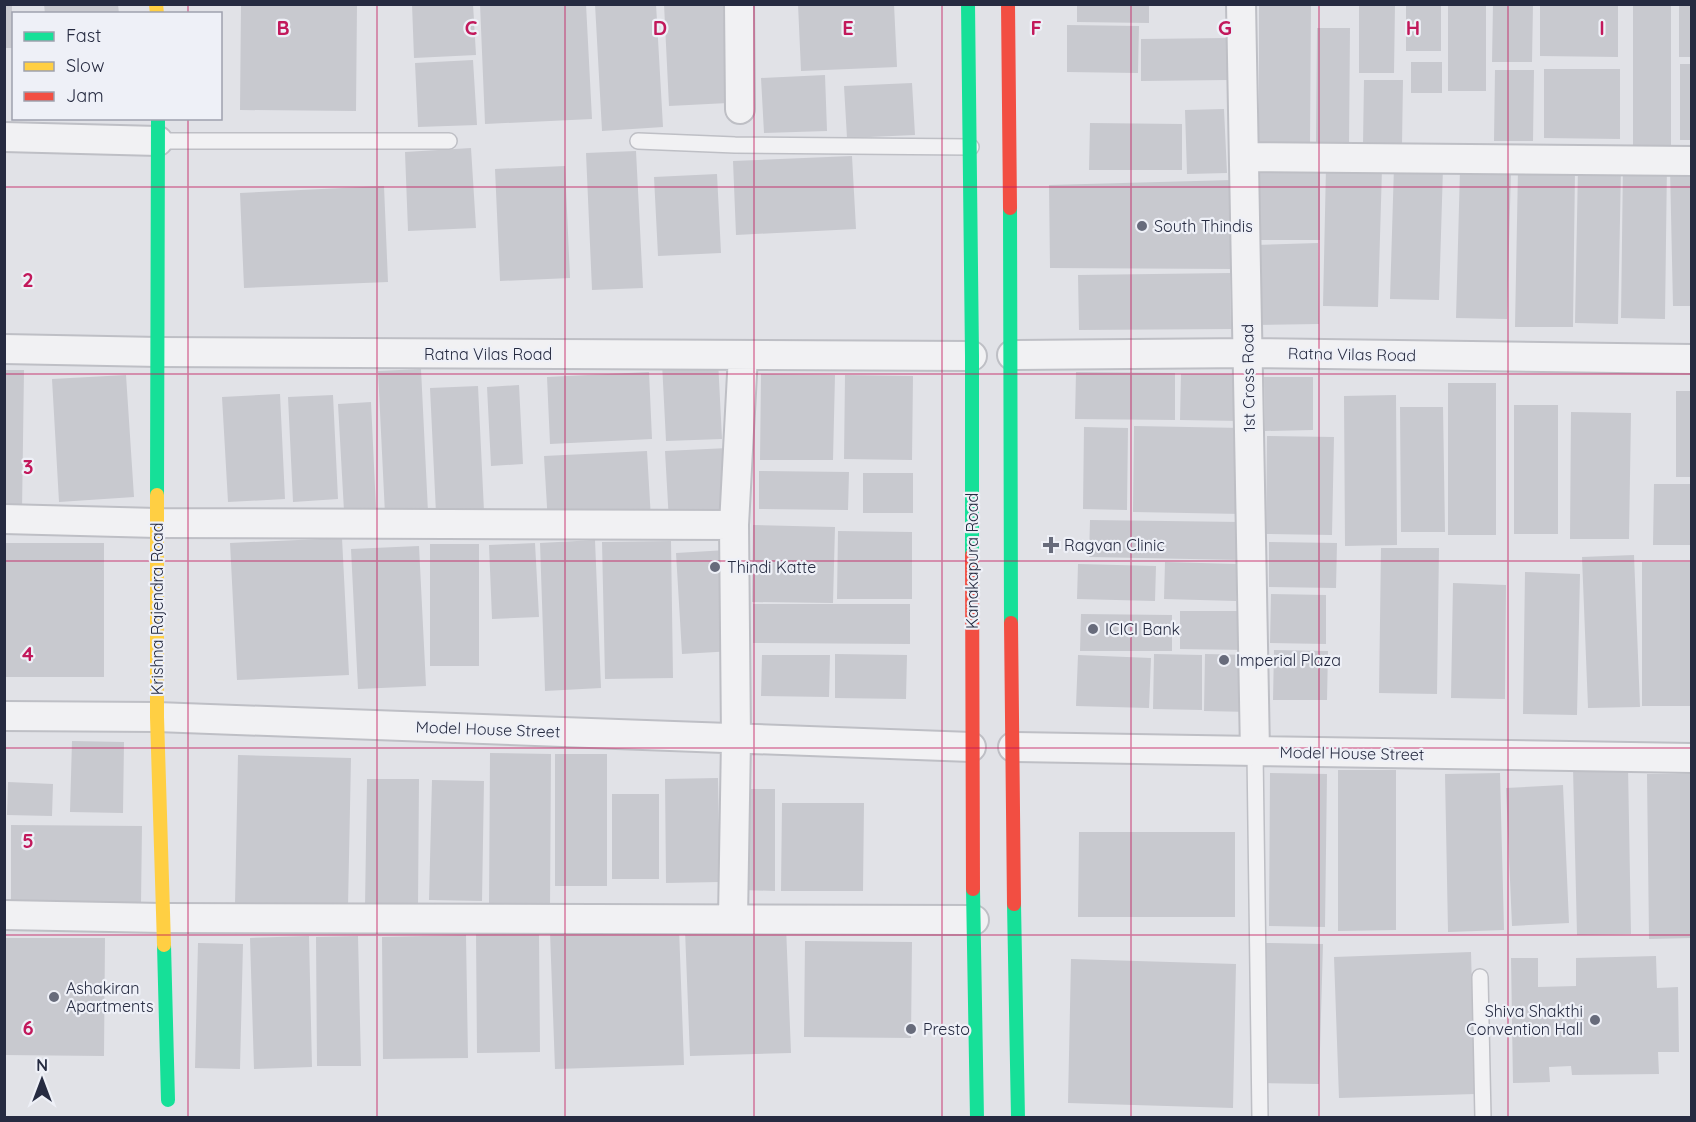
<svg xmlns="http://www.w3.org/2000/svg" width="1696" height="1122" viewBox="0 0 1696 1122" font-family="Quicksand,sans-serif">
<style>
.building{fill:#c8c9cf}
.lines{fill:none;stroke-linecap:round;stroke-linejoin:round}
.lane-casing{stroke:#bebfc5;stroke-width:18}
.street-casing{stroke:#bebfc5;stroke-width:32}
.lane{stroke:#f1f1f3;stroke-width:15}
.street{stroke:#f1f1f3;stroke-width:28}
.fast{stroke:#16e098;stroke-width:14}
.slow{stroke:#ffcf43;stroke-width:14}
.jam{stroke:#f24e42;stroke-width:14}
.grid{fill:none;stroke:#c2185b;stroke-width:1.5;stroke-opacity:0.55}
.poi-dot{fill:#676b7b;stroke:#eef0f7;stroke-width:2}
.labels{text-anchor:middle;stroke-width:4.5;stroke-linejoin:round;paint-order:stroke}
.poi-label{font-size:16px;fill:#262b41;stroke:#eef0f7;text-anchor:start}
.street-label{font-size:16px;fill:#262b41;stroke:#eef0f7}
.grid-label{font-size:20px;text-anchor:middle;font-weight:bold;fill:#c2185b;stroke:#eef0f7;stroke-width:4.5;stroke-linejoin:round;paint-order:stroke}
</style>
<rect width="100%" height="100%" fill="#e1e2e7"/>
<path class="building" d="M5,4H12V48H5Z
M44,4H118L119,14H45Z
M241,4H357L356,111L240,110Z
M412,4H473L476,55L414,58Z
M480,4H586L592,119L485,124Z
M595,4H656L663,127L602,131Z
M664,4H723L728,103L669,106Z
M798,4H894L897,67L801,71Z
M1077,4H1149V23L1077,22Z
M1259,4H1311L1310,144H1259Z
M1359,4H1395L1394,73H1359Z
M1406,4H1441V51H1406Z
M1448,4H1486V91H1448Z
M1493,4H1533L1532,62H1492Z
M1540,4H1618V57L1540,56Z
M1679,4H1692V57H1679Z
M1633,6H1671V146H1633Z
M1067,25L1139,26L1138,73L1067,72Z
M1317,28H1350L1349,145L1316,144Z
M1228,38V80L1141,81V39Z
M473,60L477,125L418,127L415,63Z
M1411,62H1442V93H1411Z
M1680,64H1692V140H1680Z
M1544,69H1620V139L1544,138Z
M1495,70H1534L1533,141H1494Z
M825,75L827,131L764,133L761,78Z
M1364,80H1403L1402,145H1363Z
M912,83L915,135L847,138L844,86Z
M1224,109L1227,173L1187,174L1185,110Z
M1090,123L1182,124V170H1089Z
M471,148L476,228L408,231L405,152Z
M636,151L643,288L592,290L586,153Z
M852,156L856,229L736,235L733,161Z
M1253,163H1320V240H1253Z
M1623,163H1667L1665,319L1621,318Z
M565,166L570,278L500,281L495,169Z
M1394,166L1443,168L1439,300L1390,299Z
M1326,167L1382,168L1378,307L1323,306Z
M1578,167L1621,168L1618,324L1575,323Z
M1670,167H1692V306H1673Z
M1460,169L1511,170L1507,319L1456,318Z
M1518,169L1575,170L1573,327H1515Z
M717,174L721,253L658,256L654,177Z
M1233,180L1235,269L1050,268L1049,185Z
M384,186L388,282L244,288L240,193Z
M1318,243L1319,324L1256,325L1255,245Z
M1230,273L1231,329L1079,330L1078,275Z
M718,360L722,439L666,441L662,363Z
M421,369L428,512L385,514L378,371Z
M4,370H24L22,512L4,511Z
M649,372L652,439L550,444L547,377Z
M1076,372L1175,373V420L1075,419Z
M761,374L835,375L833,460H760Z
M1181,374H1241L1240,421L1180,420Z
M126,375L134,497L59,502L52,379Z
M845,375L913,376L912,460L844,459Z
M1264,377H1313V430L1265,431Z
M1448,383H1496V535H1448Z
M519,385L523,464L491,466L487,387Z
M478,386L484,511L436,513L430,388Z
M1676,391H1692V477H1676Z
M280,394L285,499L228,502L222,397Z
M333,395L338,499L293,502L288,397Z
M1396,395L1397,545L1345,546L1344,396Z
M371,402L376,509L344,511L338,404Z
M1514,405H1558V534H1514Z
M1400,407H1443L1445,532H1401Z
M1571,412L1631,413L1629,539H1570Z
M1134,426L1243,428L1242,514L1133,512Z
M1084,427L1128,428L1127,510L1083,509Z
M1267,436L1334,437L1332,535L1266,534Z
M728,448L731,519L669,522L665,451Z
M647,451L651,519L548,524L544,456Z
M759,471L849,472L848,510L759,509Z
M863,473H913V513H863Z
M1654,484H1692V545H1653Z
M1090,520L1241,522V560L1089,557Z
M753,525L835,527L833,603L752,602Z
M838,531L912,532V599H837Z
M342,538L349,675L237,680L230,543Z
M595,540L601,688L545,691L540,543Z
M671,541L673,678L605,679L602,542Z
M1269,542L1337,543L1336,588L1269,587Z
M4,543H104V677H4Z
M535,543L539,617L492,619L489,545Z
M430,544H479V666H430Z
M419,546L426,686L358,689L351,549Z
M1381,548H1439L1437,694L1379,693Z
M727,550L733,651L682,654L676,553Z
M1634,555L1640,707L1588,708L1582,557Z
M1165,562L1237,564L1236,601L1164,599Z
M1642,562H1692V706H1642Z
M1078,564L1156,566L1155,601L1077,599Z
M1525,572L1580,574L1577,715L1523,714Z
M1453,583L1506,585L1505,699L1451,698Z
M1271,594L1326,595V644L1270,643Z
M753,604H910V644L753,643Z
M1180,611H1247V650L1180,649Z
M1081,614L1172,615V651H1080Z
M1274,650L1328,651L1327,700H1273Z
M835,654L907,655L906,699L835,698Z
M1154,654L1202,655V710L1153,709Z
M1205,654L1252,655L1251,712L1204,711Z
M762,655H830L829,697L761,696Z
M1078,655L1151,658L1149,708L1076,706Z
M72,741L124,742L123,813L70,812Z
M490,753L551,754L550,909L489,908Z
M555,754H607V886H555Z
M238,755L351,758L348,907L235,904Z
M1628,766L1631,934L1577,935L1573,768Z
M1338,770H1396V930L1338,931Z
M1270,773L1327,774L1325,927L1269,926Z
M1500,773L1504,930L1448,932L1445,774Z
M1647,774H1692V938L1649,939Z
M718,778L720,882L666,883L665,779Z
M367,779H419L418,907H365Z
M432,780L484,781L482,901L429,900Z
M8,782L53,784L52,816L7,815Z
M1563,785L1569,923L1512,926L1506,788Z
M743,789H775V891L742,890Z
M612,794H659V879H612Z
M782,803H864L863,891H781Z
M11,825L142,826L141,904L11,902Z
M1079,832H1235V917H1078Z
M786,926L791,1053L690,1056L685,930Z
M679,928L684,1065L555,1069L550,932Z
M476,933H539L540,1052L477,1053Z
M466,935L468,1058L383,1059L382,937Z
M309,936L312,1067L254,1069L250,938Z
M358,936L361,1066H317L316,937Z
M4,938H105L104,1056L4,1055Z
M805,941L912,942L911,1038L804,1037Z
M198,943L243,944L240,1069L195,1068Z
M1265,943L1323,944L1319,1084L1261,1083Z
M1471,952L1475,1094L1339,1098L1334,957Z
M1656,956L1657,988L1678,987L1679,1052H1658L1659,1074L1572,1075L1571,1066L1549,1067L1550,1082L1513,1083L1511,958H1538V987L1576,986V958Z
M1071,959L1236,964L1233,1108L1068,1103Z"/>
<g class="lines">
<g class="lane-casing">
<path id="lane" d="M158,141H449
M638,141L735,145L971,147
M1255,752L1260,1118
M1480,977L1483,1118"/>
</g>
<g class="street-casing">
<path id="street" d="M739,4L740,109
M1241,4L1255,752
M4,137L158,141
M1244,157L1692,161
M4,349L159,352L972,356
M1012,355L1248,353L1692,359
M4,519L157,523L734,525
M4,716L157,717L971,747
M1013,747L1692,758
M4,915L162,918L974,920
M733,919L736,739L734,525L743,355"/>
</g>
<use href="#lane" class="lane"/>
<use href="#street" class="street"/>
<path class="fast" d="M968,4L972,356V555
M1010,208L1011,623
M157,495L158,118
M973,889L977,1118
M1014,904L1018,1118
M164,945L168,1100"/>
<path class="slow" d="M156,4L157,14
M157,495V717L164,945"/>
<path class="jam" d="M1008,4L1010,208
M972,555L973,889
M1011,623L1014,904"/>
</g>
<path class="grid" d="M188,4V14M377,4V1118M565,4V1118M754,4V1118M942,4V1118M1131,4V1118M1319,4V1118M1508,4V1118M188,118V1118M4,187H1692M4,374H1692M4,561H1692M4,748H1692M4,935H1692"/>
<g class="poi-dot">
<circle cx="1142" cy="226" r="6"/>
<path d="M1048 536h6v6h6v6h-6v6h-6v-6h-6v-6h6z"/>
<circle cx="715" cy="567" r="6"/>
<circle cx="1093" cy="629" r="6"/>
<circle cx="1224" cy="660" r="6"/>
<circle cx="54" cy="997" r="6"/>
<circle cx="1595" cy="1020" r="6"/>
<circle cx="911" cy="1029" r="6"/>
</g>
<g class="labels">
<g class="poi-label">
<text x="1154" y="232">South Thindis</text>
<text x="1064" y="551">Ragvan Clinic</text>
<text x="727" y="573">Thindi Katte</text>
<text x="1105" y="635">ICICI Bank</text>
<text x="1236" y="666">Imperial Plaza</text>
<text x="66" y="994">Ashakiran<tspan x="66" dy="18">Apartments</tspan></text>
<text x="1583" y="1017" text-anchor="end">Shiva Shakthi<tspan x="1583" dy="18">Convention Hall</tspan></text>
<text x="923" y="1035">Presto</text>
</g>
<g class="street-label">
<text x="488" y="360">Ratna Vilas Road</text>
<text transform="translate(1352 354) rotate(1)" y="6">Ratna Vilas Road</text>
<text transform="translate(1248 378) rotate(-91)" y="6">1st Cross Road</text>
<text transform="translate(972 561) rotate(-90)" y="6">Kanakapura Road</text>
<text transform="translate(157 609) rotate(-90)" y="6">Krishna Rajendra Road</text>
<text transform="translate(488 729) rotate(2)" y="6">Model House Street</text>
<text transform="translate(1352 753) rotate(1)" y="6">Model House Street</text>
</g>
</g>
<g class="grid-label">
<text x="283" y="35">B</text>
<text x="471" y="35">C</text>
<text x="660" y="35">D</text>
<text x="848" y="35">E</text>
<text x="1036" y="35">F</text>
<text x="1225" y="35">G</text>
<text x="1413" y="35">H</text>
<text x="1602" y="35">I</text>
<text x="28" y="287">2</text>
<text x="28" y="474">3</text>
<text x="28" y="661">4</text>
<text x="28" y="848">5</text>
<text x="28" y="1035">6</text>
</g>
<rect width="1696" height="1122" fill="none" stroke="#262b41" stroke-width="12"/>
<rect x="12" y="12" width="210" height="108" fill="#eef0f7" stroke="#9ea1ae" stroke-width="1.5"/>
<rect x="24" y="32" width="30" height="9" fill="#16e098" stroke="#9ea1ae" stroke-width="1.5"/>
<text x="66" y="42" font-size="18" fill="#262b41">Fast</text>
<rect x="24" y="62" width="30" height="9" fill="#ffcf43" stroke="#9ea1ae" stroke-width="1.5"/>
<text x="66" y="72" font-size="18" fill="#262b41">Slow</text>
<rect x="24" y="92" width="30" height="9" fill="#f24e42" stroke="#9ea1ae" stroke-width="1.5"/>
<text x="66" y="102" font-size="18" fill="#262b41">Jam</text>
<g transform="translate(42 1080)" stroke="#eef0f7" stroke-width="4.5" paint-order="stroke">
<path d="M0-4.5L10 22L0 15L-10 22Z" fill="#262b41"/>
<text y="-9" font-size="16" font-weight="bold" text-anchor="middle" fill="#262b41">N</text>
</g>
</svg>
